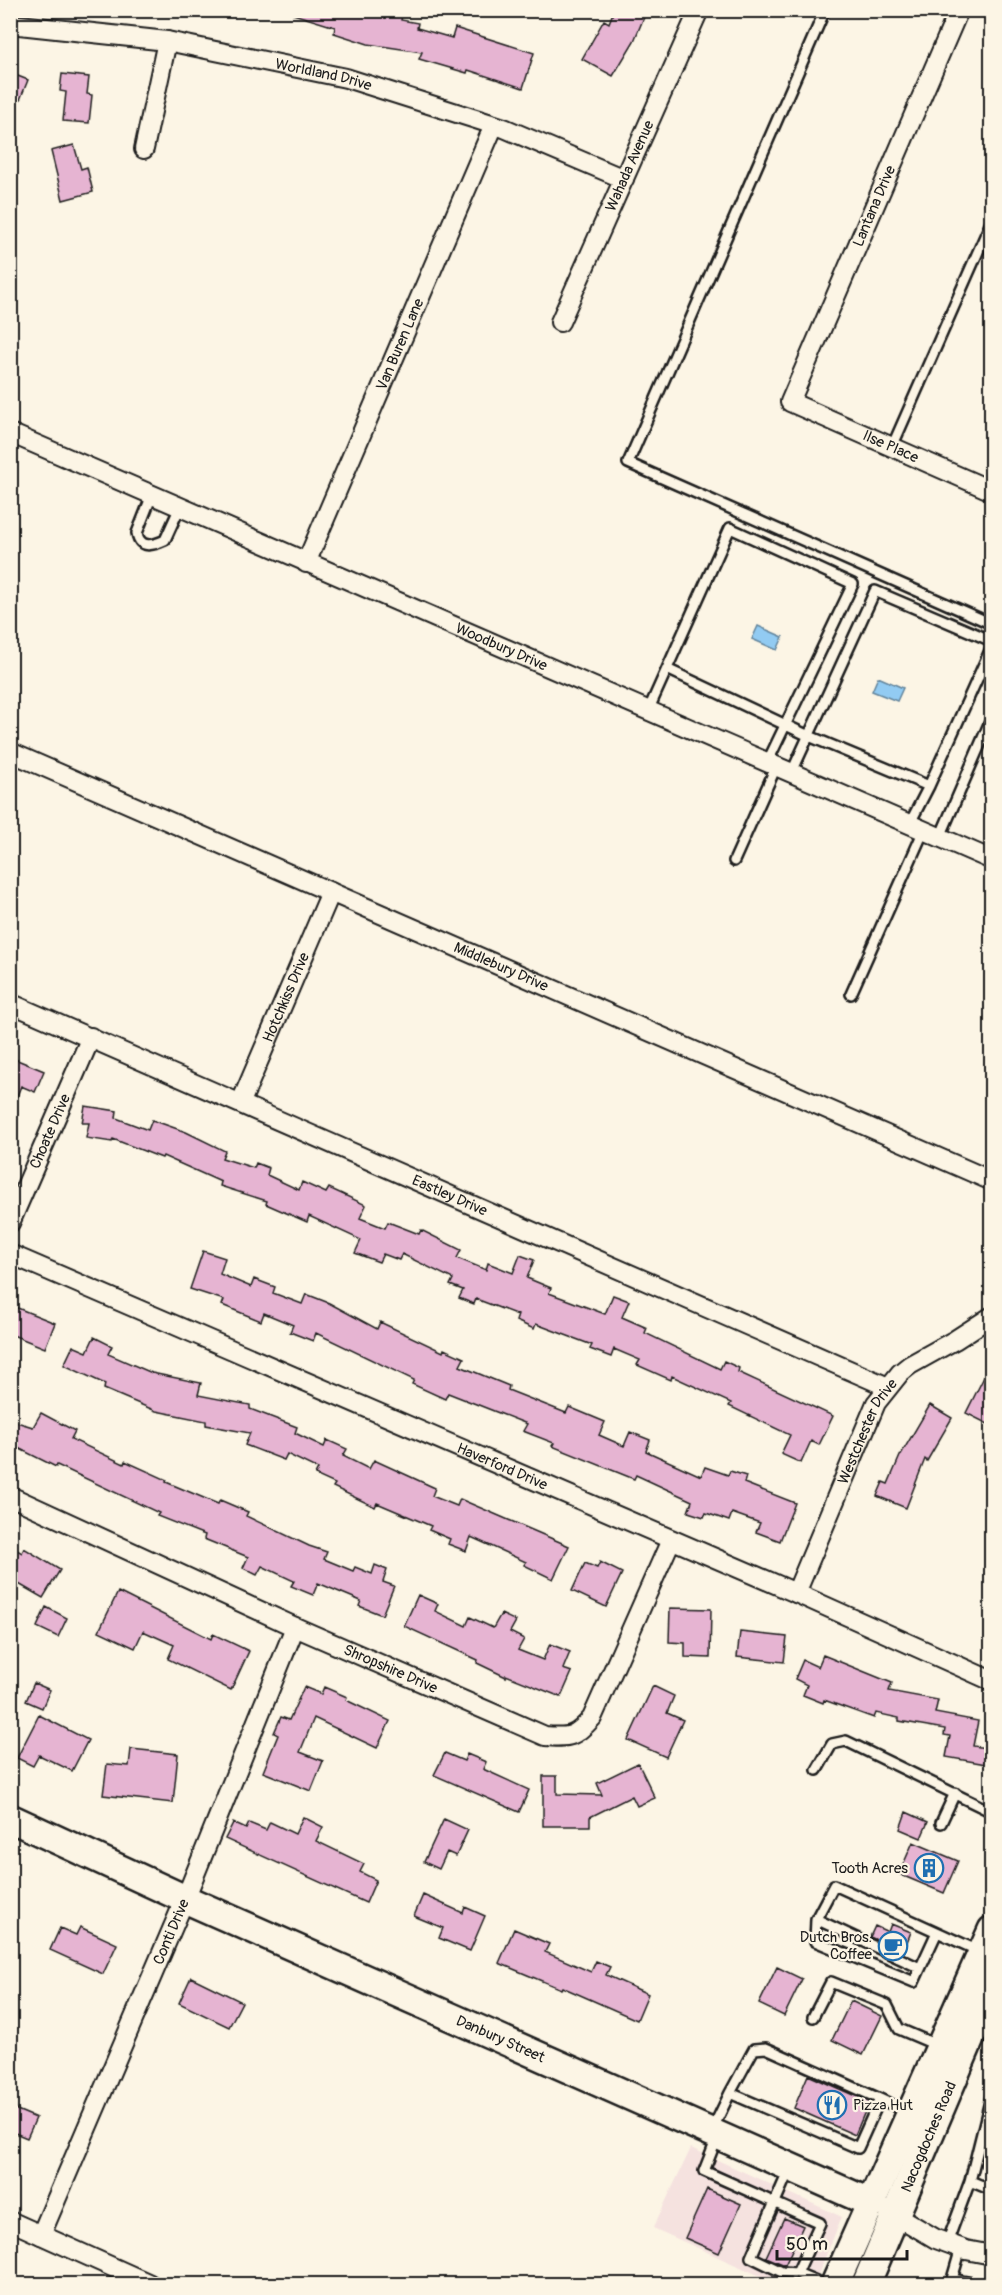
<svg xmlns="http://www.w3.org/2000/svg" width="1002" height="2295" viewBox="0 0 1002 2295" font-family="Pangolin,sans-serif">
<style>
.built{fill:#f5e2df}
.water{fill:#92cbf2;stroke:#63859c;stroke-width:1.5}
.building{fill:#e6b4d2;stroke:#1c1c1c;stroke-width:1.5}
.lines{fill:none;stroke-linecap:round;stroke-linejoin:round}
.lane-casing{stroke:#1c1c1c;stroke-width:14}
.street-casing{stroke:#1c1c1c;stroke-width:22}
.secondary-casing{stroke:#1c1c1c;stroke-width:32}
.lane{stroke:#fcf5e5;stroke-width:9}
.street{stroke:#fcf5e5;stroke-width:18}
.secondary{stroke:#fcf5e5;stroke-width:27}
.labels{text-anchor:middle;stroke-width:4.5;stroke-linejoin:round;paint-order:stroke}
.street-label{font-size:15px;fill:#1c1c1c;stroke:#fcf5e5}
.poi-label{font-size:15px;fill:#1c1c1c;stroke:#fcf5e5;text-anchor:end}
</style>
<rect width="100%" height="100%" fill="#fcf5e5"/>
<filter id="ink" filterUnits="userSpaceOnUse"><feTurbulence type="fractalNoise" baseFrequency=".0167" numOctaves="2"/><feDisplacementMap in="SourceGraphic" scale="12" xChannelSelector="R" yChannelSelector="G"/><feConvolveMatrix kernelMatrix="1 2 1 2 8 2 1 2 1" color-interpolation-filters="sRGB"/></filter>
<g filter="url(#ink)">
<path class="built" d="M691,2148L842,2217L814,2284H778L653,2228Z"/>
<path class="water" d="M758,626L783,637L777,650L752,639Z
M878,677L903,688L897,701L872,691Z"/>
<path class="building" d="M293,10H403L401,20L418,23L417,28L452,38L455,28L534,53L523,88L468,70L467,73L419,59L422,52L368,44L334,33L335,27L293,14Z
M614,10H647L634,41L613,76L582,59L604,20L609,23Z
M10,73L28,80L11,122H10Z
M62,74L89,77L87,94L92,95L89,123L63,121L66,92L60,91Z
M74,145L81,169L87,167L93,192L63,200L51,151Z
M10,1057L44,1071L35,1092L21,1086L11,1111Z
M85,1106L117,1111L116,1118L148,1130L152,1120L186,1132L225,1151L222,1158L254,1168L256,1163L269,1168L267,1175L299,1190L302,1182L326,1193L329,1188L366,1205L360,1218L385,1228L388,1222L419,1234L421,1230L461,1250L457,1258L486,1270L488,1263L513,1273L520,1255L534,1260L527,1278L551,1288L549,1293L605,1314L613,1295L629,1301L622,1317L647,1328L645,1333L720,1369L724,1361L739,1368L738,1372L833,1416L819,1445L811,1441L801,1463L781,1454L790,1435L729,1406L731,1403L672,1376L671,1380L637,1365L640,1360L614,1349L611,1357L590,1349L592,1345L536,1324L534,1329L516,1321L518,1315L476,1299L474,1304L459,1298L463,1290L450,1285L453,1279L402,1254L399,1260L383,1254L379,1262L355,1253L361,1240L309,1216L307,1222L266,1204L267,1201L220,1186L221,1182L163,1156L162,1158L113,1139L112,1142L86,1138L89,1123H82Z
M203,1251L225,1258L220,1274L251,1287L254,1279L275,1287L273,1293L302,1304L306,1294L329,1303L377,1329L380,1322L443,1352L444,1349L464,1358L460,1366L509,1386L508,1390L566,1413L569,1407L605,1422L599,1435L624,1446L630,1432L650,1440L646,1451L701,1476L705,1467L728,1475L730,1471L746,1476L744,1483L795,1503L780,1541L756,1532L760,1523L732,1513L729,1521L706,1513L704,1517L688,1512L692,1501L636,1475L634,1479L552,1446L554,1443L523,1431L527,1424L448,1393L445,1399L412,1384L414,1380L316,1333L313,1341L290,1332L293,1325L264,1313L261,1321L222,1305L224,1300L190,1289Z
M10,1305L55,1323L45,1348L10,1334Z
M94,1337L112,1346L108,1354L152,1373L201,1383L198,1395L250,1405V1409L297,1427L295,1433L324,1447L327,1440L347,1449L343,1456L369,1469L374,1460L435,1488L432,1496L457,1506L460,1499L569,1546L553,1579L524,1565L526,1562L471,1537L466,1551L448,1544L450,1539L429,1530L431,1526L377,1503L375,1507L333,1487L335,1484L315,1475L318,1469L287,1454L284,1460L245,1445L250,1433L206,1425V1421L156,1411L104,1389L105,1384L64,1365L73,1346L87,1352Z
M992,1361V1426L966,1413Z
M930,1405L952,1418L927,1461L925,1459L906,1508L877,1496L883,1482L888,1484L900,1456Z
M41,1413L75,1431L71,1439L124,1464L125,1461L167,1480L166,1482L218,1504L220,1500L248,1512L246,1516L309,1546L327,1552L324,1559L353,1571L355,1567L372,1574L375,1565L387,1570L383,1582L394,1586L382,1615L359,1606L361,1601L318,1583L313,1595L291,1586L294,1581L262,1566L257,1575L243,1568L248,1557L204,1539L205,1535L157,1516L159,1513L57,1465L56,1467L10,1444V1420L33,1427Z
M10,1546L22,1553L24,1548L60,1570L43,1598L10,1579Z
M600,1562L622,1573L606,1607L572,1591L585,1563L597,1568Z
M118,1592L211,1639L213,1634L249,1651L231,1690L168,1659L174,1645L143,1631L135,1648L99,1631Z
M418,1595L438,1604L435,1611L466,1626L470,1617L493,1628L501,1614L516,1621L510,1632L524,1639L518,1650L543,1660L550,1644L570,1652L563,1669L572,1672L561,1697L506,1675V1677L477,1663L478,1660L404,1626Z
M46,1607L67,1618L58,1637L37,1627Z
M670,1608L711,1609L710,1658L685,1657V1643L669,1642Z
M740,1632L787,1637L784,1662L737,1657Z
M823,1655L892,1683L889,1691L938,1700L935,1713L978,1721L973,1746L992,1749V1765L946,1757L950,1736L944,1735L945,1729L899,1721V1718L876,1713L874,1718L824,1700L823,1703L803,1695L807,1685L795,1679L803,1660L818,1667Z
M34,1683L50,1690L42,1708L26,1701Z
M653,1686L674,1696L667,1713L683,1720L666,1757L628,1740Z
M304,1687L321,1694L324,1687L347,1697L346,1700L390,1721L377,1748L314,1718L300,1752L323,1761L311,1791L263,1772L278,1735L274,1733L281,1717L289,1720Z
M39,1715L88,1740L72,1771L39,1755L33,1766L17,1758Z
M131,1749L178,1754L173,1803L103,1795L107,1764L129,1766Z
M445,1753L464,1761L467,1754L486,1762L483,1769L529,1790L519,1812L434,1775Z
M638,1763L655,1798L637,1806L632,1796L590,1817V1826H543V1776H557V1794L602,1795L597,1783Z
M906,1812L928,1822L921,1838L900,1829Z
M303,1817L323,1827L316,1841L364,1864L360,1872L376,1880L366,1903L225,1839L233,1823L246,1829L249,1823L266,1830L270,1822L295,1834Z
M444,1819L468,1830L456,1856L447,1852L439,1869L424,1862Z
M913,1842L958,1861L944,1893L899,1874Z
M423,1895L463,1913L465,1907L485,1916L470,1951L439,1938L443,1928L414,1916Z
M891,1924L911,1932L903,1952L870,1937L875,1926L888,1932Z
M80,1927L117,1944L103,1974L50,1950L60,1928L76,1935Z
M514,1929L549,1944L545,1952L591,1972L596,1961L610,1967L606,1975L648,1994L637,2020L562,1987L561,1989L499,1963Z
M777,1967L802,1979L784,2016L759,2004Z
M191,1977L242,2002L229,2027L179,2003Z
M851,2001L882,2016L863,2055L832,2040Z
M808,2075L869,2102L855,2135L794,2108Z
M10,2107L36,2118L27,2138L10,2131Z
M707,2189L741,2204L719,2253L685,2238Z
M784,2218L803,2226L785,2265L766,2257Z"/>
<g class="lines">
<g class="lane-casing">
<path id="lane" d="M825,10L628,463L992,624
M892,447L992,220
M152,495L137,533C140,550 154,545 165,540L180,507
M667,669L809,736L929,786
M648,711L730,528L853,584L767,763
M791,774L875,591L992,641
M910,823L929,786L992,646
M940,837L992,717
M734,861L776,767
M851,994L924,830
M817,1770L832,1744L846,1741L992,1812
M941,1823L955,1793
M816,1919L920,1968
M937,1932L914,1982L815,1941L816,1919L834,1885L981,1952
M813,2017L831,1982L887,2005L899,2029L939,2046
M730,2093L754,2049L766,2048L880,2099
M712,2130L730,2093L858,2148L880,2099L910,2113
M717,2138L704,2171L820,2223L797,2273
M789,2170L751,2257L782,2272L797,2273L823,2284
M970,2181L992,2190
M947,2243L970,2181L992,2093
M961,2248L952,2279L978,2284"/>
</g>
<g class="street-casing">
<g id="street">
<path id="s1" d="M959,10L790,402L992,491"/>
<path id="s2" d="M10,24L167,41L346,78L504,128L624,179"/>
<path d="M144,149L167,41"/>
<path id="s3" d="M560,322L699,10"/>
<path id="s4" d="M10,433L992,860"/>
<path id="s5" d="M306,563L494,125"/>
<path id="s6" d="M10,752L992,1181"/>
<path id="s7" d="M10,1003L888,1387"/>
<path id="s8" d="M241,1102L331,892"/>
<path id="s9" d="M10,1223L91,1037"/>
<path id="s10" d="M10,1254L796,1593L992,1681"/>
<path id="s11" d="M10,1496L295,1627L545,1736C570,1738 575,1737 592,1718L671,1540"/>
<path id="s12" d="M796,1593L876,1403L900,1373L910,1365L955,1340L992,1316"/>
<path d="M887,2210L936,2239L966,2250L992,2255"/>
<path d="M10,2221L150,2284"/>
<path id="s13" d="M41,2235L185,1899L295,1627"/>
</g>
</g>
<g class="secondary-casing">
<g id="secondary">
<path id="s14" d="M10,1818L185,1899L871,2203"/>
<path d="M835,2284L992,1930"/>
<path id="s15" d="M866,2284L992,1987"/>
</g>
</g>
<use href="#lane" class="lane"/>
<use href="#street" class="street"/>
<use href="#secondary" class="secondary"/>
</g>
</g>
<defs>
<g id="building-ring" transform="scale(1.5)"><circle r="9.5" fill="#fcf5e5" stroke="#1f6fb2" stroke-width="1.5"/><path d="M-4-6H4V6H1V3H-1V6H-4ZM-2.5-4.3h1.7v1.8h-1.7ZM.8-4.3h1.7v1.8H.8ZM-2.5-1h1.7V.8h-1.7ZM.8-1h1.7V.8H.8Z" fill="#1f6fb2"/></g>
<g id="cafe-ring" transform="scale(1.5)"><circle r="9.5" fill="#fcf5e5" stroke="#1f6fb2" stroke-width="1.5"/><path d="M-5.5-4.5H6V0H3Q3 3.5 0 3.5H-2.5Q-5.5 3.5-5.5 0ZM3-3.2v2h1.7v-2ZM-6 4.5H4V6H-6Z" fill="#1f6fb2"/></g>
<g id="restaurant-ring" transform="scale(1.5)"><circle r="9.5" fill="#fcf5e5" stroke="#1f6fb2" stroke-width="1.5"/><path d="M-5-6h1v4h1v-4h1v4h1v-4h1v5L-1.5 .5V6h-2V.5L-5-1ZM5-6V6H3V1.5H1.5Q1.5-4 5-6Z" fill="#1f6fb2"/></g>
</defs>
<g fill-rule="evenodd">
<use href="#building-ring" x="929" y="1868"/>
<use href="#cafe-ring" x="893" y="1946"/>
<use href="#restaurant-ring" x="832" y="2105"/>
</g>
<g class="labels">
<g class="street-label">
<text dy="5" stroke="none"><textPath href="#s2" startOffset="318">Worldland Drive</textPath></text>
<text dy="5" stroke="none"><textPath href="#s3" startOffset="171">Wahada Avenue</textPath></text>
<text transform="translate(874 206) rotate(-67)" y="5">Lantana Drive</text>
<text dy="5" stroke="none"><textPath href="#s5" startOffset="238">Van Buren Lane</textPath></text>
<text dy="5" stroke="none"><textPath href="#s1" startOffset="537">Ilse Place</textPath></text>
<text dy="5" stroke="none"><textPath href="#s4" startOffset="536">Woodbury Drive</textPath></text>
<text dy="5" stroke="none"><textPath href="#s6" startOffset="536">Middlebury Drive</textPath></text>
<text dy="5" stroke="none"><textPath href="#s8" startOffset="114">Hotchkiss Drive</textPath></text>
<text dy="5" stroke="none"><textPath href="#s9" startOffset="100">Choate Drive</textPath></text>
<text dy="5" stroke="none"><textPath href="#s7" startOffset="480">Eastley Drive</textPath></text>
<text dy="5" stroke="none"><textPath href="#s12" startOffset="177">Westchester Drive</textPath></text>
<text dy="5" stroke="none"><textPath href="#s10" startOffset="536">Haverford Drive</textPath></text>
<text dy="5" stroke="none"><textPath href="#s11" startOffset="418">Shropshire Drive</textPath></text>
<text dy="5" stroke="none"><textPath href="#s13" startOffset="330">Conti Drive</textPath></text>
<text dy="5" stroke="none"><textPath href="#s14" startOffset="538">Danbury Street</textPath></text>
<text dy="5" stroke="none"><textPath href="#s15" startOffset="160">Nacogdoches Road</textPath></text>
</g>
<g class="poi-label">
<text x="908" y="1873">Tooth Acres</text>
<text x="872" y="1942">Dutch Bros.<tspan x="872" dy="17">Coffee</tspan></text>
<text x="853" y="2110" text-anchor="start">Pizza Hut</text>
</g>
</g>
<rect width="1002" height="2295" fill="none" stroke="#fcf5e5" stroke-width="36"/>
<rect x="18" y="18" width="966" height="2259" fill="none" stroke="#1c1c1c" stroke-width="2" filter="url(#ink)"/>
<path d="M777 2250v9h130v-9" fill="none" stroke="#1c1c1c" stroke-width="3"/>
<text x="786" y="2250" font-size="18" fill="#1c1c1c" stroke="#fcf5e5" stroke-width="4.5" paint-order="stroke">50 m</text>
</svg>
